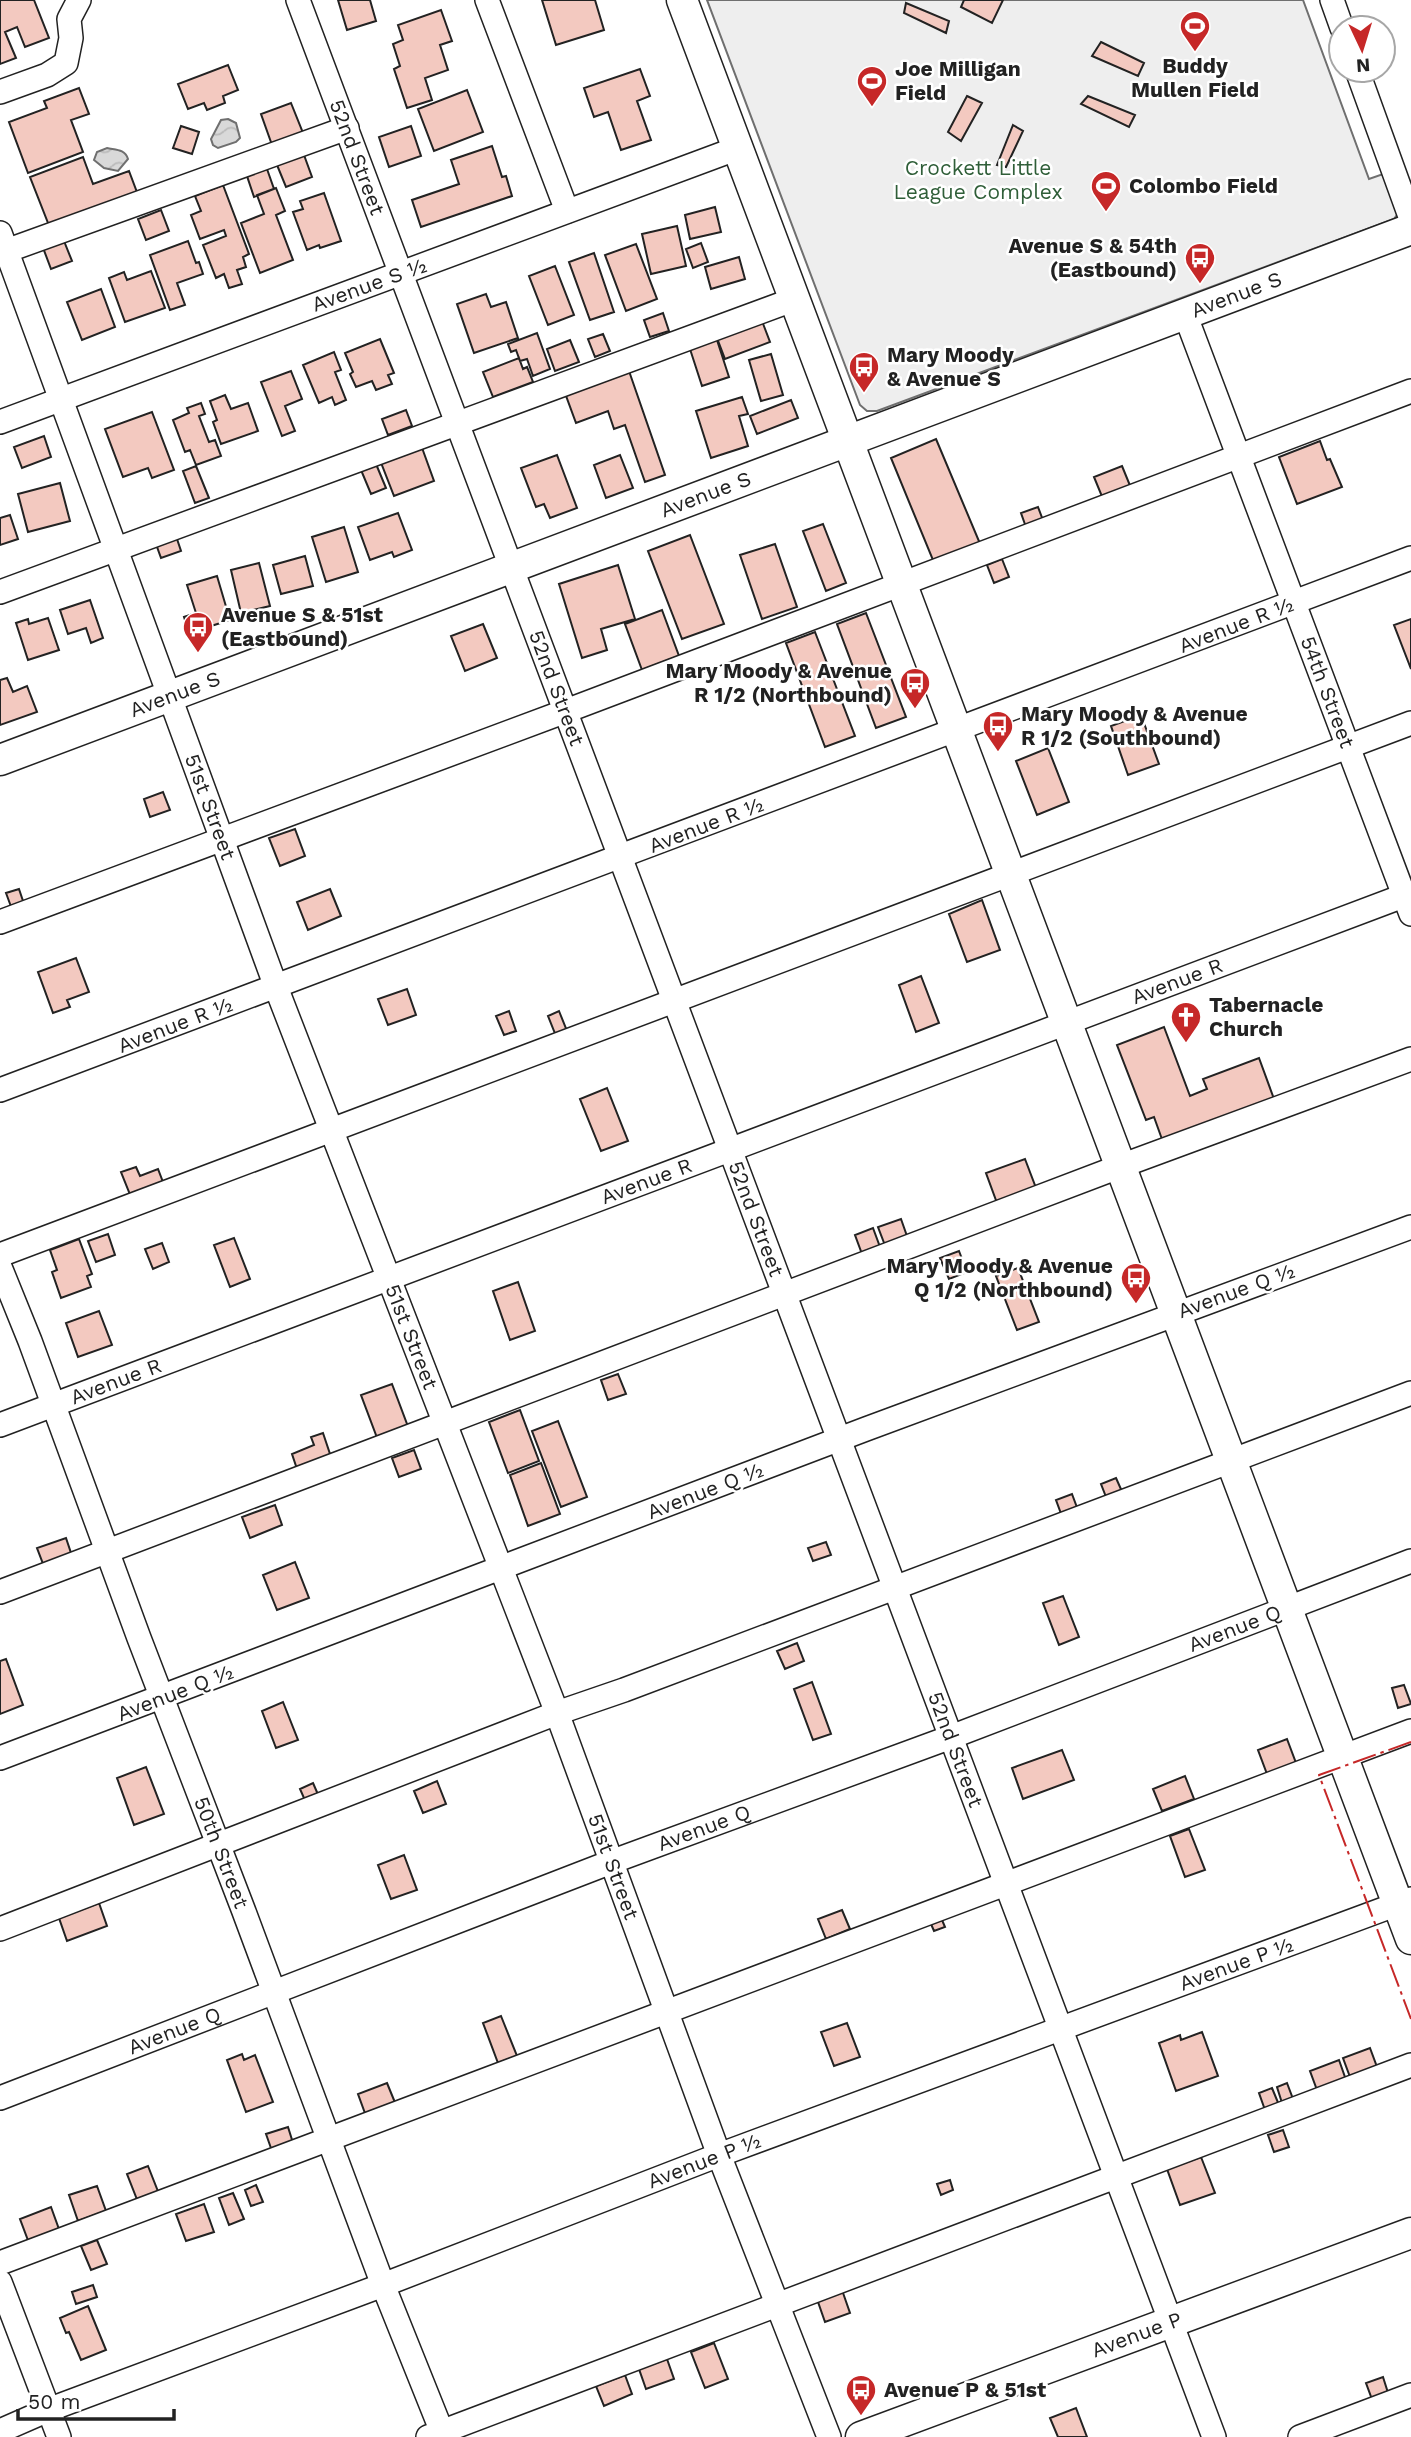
<svg xmlns="http://www.w3.org/2000/svg" width="1411" height="2437" viewBox="0 0 1411 2437" font-family="'Work Sans',sans-serif">
<style>
.park{fill:#eee;stroke:#6f6f6f;stroke-width:2}
.water{fill:url(#water-waves);stroke:#6f6f6f;stroke-width:2}
.building{fill:#f3c9c0;stroke:#222;stroke-width:2}
.lines{fill:none;stroke-linecap:round;stroke-linejoin:round}
.minor-casing{stroke:#222;stroke-width:26}
.major-casing{stroke:#222;stroke-width:33}
.minor{stroke:#fff;stroke-width:23}
.major{stroke:#fff;stroke-width:30}
.power{stroke:#c62828;stroke-width:2;stroke-dasharray:24 5 3.5 5;stroke-linecap:butt}
.labels{text-anchor:middle;stroke-width:5;stroke-linejoin:round;paint-order:stroke}
.poi-label{font-size:21px;font-weight:bold;fill:#222;stroke:#fff;text-anchor:start}
.street-label{font-size:21px;fill:#222;stroke:#fff}
.park-label{font-size:21px;fill:#2f5e38;stroke:#fff}
</style>
<defs>
<pattern id="water-waves" width="16" height="10" patternUnits="userSpaceOnUse" patternTransform="scale(1.75)"><rect width="16" height="10" fill="#d9d9d9"/><path d="M0 5q4-4 8 0t8 0" fill="none" stroke="#bababa"/></pattern>
</defs>
<rect width="100%" height="100%" fill="#fff"/>
<path class="park" d="M707,0H1303L1369,179L1386,173L1399,212L1394,219L877,411H867L860,405Z"/>
<path class="water" d="M228,119L236,123L240,138L236,142L218,148L213,145L211,139L221,120Z
M107,148C116,150 125,149 128,159L118,171L104,168L94,160L97,152Z"/>
<path class="building" d="M0,0H34L49,38L25,47L17,27L5,32L16,58L0,64Z
M338,0H370L376,21L347,30Z
M542,0H595L604,30L556,45Z
M964,0H1003L992,23L961,7Z
M906,3L949,21L946,33L904,13Z
M441,10L452,41L440,45L448,70L425,78L432,100L407,108L394,69L400,66L393,44L403,40L398,25Z
M1101,42L1144,63L1138,76L1092,56Z
M228,65L238,90L223,96L225,103L207,110L204,103L188,109L178,84Z
M640,69L650,96L637,101L651,140L621,150L608,112L594,117L584,88Z
M79,88L89,114L71,120L83,152L28,173L9,122L47,108L44,101Z
M467,90L483,132L434,151L418,109Z
M967,96L982,103L961,141L948,132Z
M1088,96L1135,115L1129,127L1081,104Z
M291,103L303,133L272,145L261,114Z
M1013,125L1023,131L1006,167L997,165Z
M181,126L199,132L192,154L173,148Z
M411,126L421,156L389,167L379,137Z
M492,146L502,177L506,176L512,196L421,227L412,200L459,184L451,160Z
M304,155L312,177L286,187L277,165Z
M83,157L93,184L129,171L138,195L50,228L30,177Z
M267,169L274,189L254,197L247,176Z
M223,185L249,254L243,257L246,267L237,270L242,284L229,288L224,274L216,278L203,245L226,236L224,230L200,239L191,215L201,211L195,196Z
M276,188L285,211L276,215L293,260L260,273L241,223L264,214L257,195Z
M324,193L341,241L320,248L319,245L307,250L293,212L303,209L300,201Z
M715,207L721,232L690,239L685,215Z
M161,210L169,231L146,240L138,219Z
M677,226L686,266L651,274L642,234Z
M62,236L72,261L51,269L42,245Z
M188,241L196,263L199,262L203,274L177,283L185,305L170,310L150,255Z
M701,243L708,262L693,268L686,249Z
M636,244L657,299L626,311L605,255Z
M594,253L614,312L590,320L569,262Z
M739,257L745,279L711,289L705,267Z
M555,266L574,315L548,325L529,276Z
M151,271L165,308L125,322L109,278L124,272L127,280Z
M101,289L115,327L82,340L67,302Z
M486,294L491,307L506,302L518,338L474,353L457,304Z
M663,313L669,331L650,337L644,320Z
M762,321L770,342L725,359L717,338Z
M537,333L550,369L533,376L527,359L520,361L516,350L511,352L508,344Z
M603,334L610,351L595,357L588,339Z
M716,337L729,377L702,386L689,346Z
M380,339L394,373L388,375L392,384L376,390L372,381L356,387L350,374L353,372L345,353Z
M570,340L579,362L555,371L547,349Z
M334,352L341,370L335,372L346,400L335,405L332,397L319,403L303,365Z
M771,354L783,395L761,401L749,360Z
M519,358L523,369L527,367L533,382L493,397L483,372Z
M291,371L302,399L285,406L295,431L282,436L261,382Z
M629,371L665,475L645,482L625,425L614,429L608,411L576,423L565,393Z
M225,395L231,409L248,403L258,431L221,444L213,422L217,420L210,401Z
M742,397L748,414L739,416L748,446L711,458L696,411Z
M791,400L798,418L757,434L750,416Z
M201,403L205,414L199,416L209,442L215,440L221,456L196,465L190,450L185,452L173,420L189,413L187,408Z
M406,410L412,426L388,435L382,419Z
M152,412L174,470L152,478L148,468L123,477L105,429Z
M44,436L51,457L22,468L14,447Z
M936,439L981,546L935,565L891,458Z
M1320,441L1327,460L1330,459L1342,487L1297,504L1279,457Z
M421,445L434,481L394,496L380,460Z
M557,455L577,508L550,518L544,504L536,507L521,468Z
M620,455L633,488L606,498L594,465Z
M376,464L386,488L371,494L361,470Z
M196,466L209,498L195,503L183,471Z
M1122,466L1131,488L1103,499L1094,477Z
M60,483L70,521L28,532L18,494Z
M1038,507L1044,523L1027,530L1021,513Z
M398,513L412,550L394,557L392,552L370,560L358,527Z
M10,515L18,539L0,545V518Z
M823,524L846,583L826,591L803,531Z
M344,527L358,572L326,582L312,537Z
M690,535L724,624L682,639L648,551Z
M176,536L181,551L161,558L156,544Z
M775,544L797,607L762,619L740,555Z
M305,556L313,586L281,594L273,565Z
M1002,559L1009,577L994,583L987,565Z
M259,563L270,606L241,613L231,570Z
M618,565L635,619L601,629L607,650L582,658L559,584Z
M217,576L230,620L189,633L184,617L196,613L187,585Z
M90,600L103,638L91,643L86,628L68,634L60,610Z
M662,610L679,656L642,670L625,624Z
M866,613L906,717L876,728L837,624Z
M48,618L59,650L28,660L16,623L28,619L29,624Z
M1411,619V669L1394,625Z
M483,624L497,658L465,671L451,636Z
M815,632L855,736L825,747L786,643Z
M7,678L13,692L27,686L37,712L0,725V680Z
M1141,715L1159,764L1128,775L1111,726Z
M1048,748L1069,802L1037,815L1016,761Z
M163,792L170,810L150,817L144,799Z
M295,829L305,856L280,866L269,838Z
M19,889L25,907L13,912L6,893Z
M330,889L341,916L308,930L297,902Z
M982,900L1000,950L967,962L949,914Z
M76,958L89,992L67,1000L70,1007L53,1013L38,972Z
M921,976L939,1023L916,1032L899,985Z
M407,989L416,1015L388,1025L378,999Z
M509,1011L516,1031L504,1035L496,1016Z
M559,1011L569,1036L558,1041L548,1016Z
M1164,1027L1190,1096L1207,1089L1203,1079L1259,1058L1274,1099L1163,1142L1154,1117L1146,1120L1117,1045Z
M607,1088L628,1141L601,1151L580,1099Z
M1025,1159L1036,1188L997,1203L986,1173Z
M136,1167L140,1176L158,1169L166,1190L133,1202L121,1172Z
M901,1219L908,1239L886,1248L878,1227Z
M873,1228L880,1247L862,1254L855,1235Z
M108,1234L115,1255L96,1262L88,1241Z
M234,1238L250,1279L230,1287L214,1245Z
M79,1239L92,1274L87,1276L91,1287L61,1298L52,1272L57,1270L50,1250Z
M162,1243L169,1262L153,1269L145,1249Z
M959,1251L967,1272L949,1279L940,1258Z
M1018,1268L1039,1322L1017,1330L996,1276Z
M518,1282L535,1331L510,1340L493,1291Z
M99,1311L112,1345L78,1357L66,1323Z
M618,1374L626,1394L608,1400L601,1380Z
M392,1384L410,1432L379,1443L361,1395Z
M520,1410L539,1461L508,1473L489,1422Z
M558,1421L587,1497L561,1507L532,1431Z
M323,1433L332,1460L298,1472L292,1454L314,1445L311,1437Z
M414,1450L421,1469L399,1477L392,1458Z
M541,1463L560,1514L528,1526L510,1475Z
M1116,1478L1124,1496L1108,1502L1101,1484Z
M1072,1494L1079,1513L1063,1519L1056,1500Z
M275,1505L282,1525L250,1538L242,1517Z
M66,1538L73,1559L45,1569L37,1548Z
M826,1542L831,1555L813,1561L808,1548Z
M295,1562L309,1598L277,1610L263,1575Z
M1063,1596L1079,1637L1059,1645L1043,1603Z
M797,1643L804,1661L785,1669L777,1651Z
M6,1659L23,1705L0,1714V1661Z
M812,1682L831,1734L813,1740L794,1689Z
M1404,1685L1411,1704L1398,1708L1392,1688Z
M283,1702L298,1740L276,1748L262,1711Z
M1287,1739L1296,1763L1267,1774L1258,1750Z
M1062,1750L1074,1780L1023,1799L1012,1768Z
M146,1767L164,1814L134,1825L117,1778Z
M1185,1776L1194,1799L1162,1811L1153,1789Z
M437,1781L446,1804L423,1813L414,1791Z
M313,1783L320,1799L307,1805L300,1789Z
M1189,1829L1205,1870L1185,1877L1170,1836Z
M404,1855L417,1890L391,1899L378,1865Z
M99,1903L107,1926L67,1941L59,1918Z
M842,1910L850,1929L826,1939L818,1919Z
M942,1920L945,1927L934,1931L931,1924Z
M501,2016L517,2056L498,2063L483,2023Z
M847,2023L860,2057L834,2066L821,2032Z
M1202,2032L1218,2076L1176,2091L1159,2043L1180,2035L1181,2040Z
M1370,2048L1377,2067L1350,2077L1343,2058Z
M242,2054L244,2060L255,2055L273,2102L246,2112L227,2060Z
M1339,2060L1346,2080L1317,2090L1310,2071Z
M387,2083L396,2105L366,2116L358,2094Z
M1287,2083L1293,2099L1282,2103L1277,2087Z
M1272,2088L1279,2105L1265,2110L1259,2093Z
M288,2127L293,2143L272,2151L266,2134Z
M1283,2130L1289,2147L1274,2152L1268,2135Z
M1201,2157L1215,2193L1180,2205L1167,2169Z
M148,2166L159,2194L138,2202L127,2174Z
M950,2180L953,2190L941,2195L937,2184Z
M256,2185L263,2202L251,2206L245,2190Z
M97,2186L106,2211L78,2221L69,2195Z
M233,2193L244,2219L229,2225L219,2198Z
M204,2204L214,2232L186,2241L176,2214Z
M51,2207L60,2232L29,2243L20,2219Z
M97,2240L107,2264L91,2270L81,2246Z
M93,2285L97,2297L76,2304L72,2292Z
M842,2290L850,2313L825,2322L817,2299Z
M88,2306L106,2350L81,2360L69,2332L66,2333L60,2318Z
M714,2343L728,2379L705,2388L691,2352Z
M667,2359L674,2379L646,2389L639,2369Z
M625,2375L632,2394L604,2406L596,2386Z
M1383,2377L1389,2396L1373,2402L1366,2383Z
M1076,2408L1087,2437H1058L1050,2418Z"/>
<g class="lines">
<g class="minor-casing">
<g id="minor">
<path id="s1" d="M298,0L1214,2437"/>
<path d="M487,0L567,211"/>
<path d="M1332,0L1342,28"/>
<path d="M1357,70L1411,219"/>
<path d="M0,92L47,75L66,63L71,38L69,19L79,0"/>
<path id="s2" d="M0,233L276,987L557,1713L719,2155L829,2437"/>
<path d="M6,251L347,128"/>
<path id="s3" d="M1185,314L1411,914"/>
<path d="M0,422L738,148"/>
<path d="M0,592L795,299"/>
<path d="M0,922L566,711L1411,391"/>
<path d="M0,1090L1411,558"/>
<path d="M0,1255L1411,723"/>
<path id="s4" d="M0,1267L30,1341L139,1638L243,1909L383,2285L444,2437"/>
<path id="s5" d="M0,1425L1411,893"/>
<path d="M0,1592L1121,1166L1411,1059"/>
<path d="M0,1758L866,1429L1411,1227"/>
<path d="M0,1929L557,1713L624,1690L1411,1393"/>
<path id="s6" d="M0,2098L611,1862L951,1737L1411,1561"/>
<path d="M0,2263L1411,1731"/>
<path d="M0,2282L59,2437"/>
<path d="M0,2431L48,2410L383,2285L719,2155L1411,1899"/>
<path d="M428,2437L1411,2065"/>
<path d="M1300,2437L1411,2395"/>
</g>
</g>
<g class="major-casing">
<g id="major">
<path d="M682,0L1411,1939"/>
<path id="s7" d="M0,760L1411,229"/>
<path id="s8" d="M861,2437L1411,2233"/>
</g>
</g>
<use href="#minor" class="minor"/>
<use href="#major" class="major"/>
<path class="power" d="M1411,1742L1319,1775L1411,2019"/>
</g>
<defs>
<g id="stadium-pin" transform="scale(1.575)"><path d="M0 17L-7.5 6A9.5 9.5 0 1 1 7.5 6Z" fill="#c62828" stroke="#fff"/><path d="M0-5a6.5 5 0 1 0 0 10a6.5 5 0 1 0 0-10ZM-3.5-1.8h7v3.6h-7Z" fill="#fff"/></g>
<g id="bus-pin" transform="scale(1.575)"><path d="M0 17L-7.5 6A9.5 9.5 0 1 1 7.5 6Z" fill="#c62828" stroke="#fff"/><path d="M-5-6H5V4H4V6H2V4H-2V6H-4V4H-5ZM-3.5-4V0h7V-4ZM-3.5 1.2v1.5H-2V1.2ZM2 1.2v1.5H3.5V1.2Z" fill="#fff"/></g>
<g id="church-pin" transform="scale(1.575)"><path d="M0 17L-7.5 6A9.5 9.5 0 1 1 7.5 6Z" fill="#c62828" stroke="#fff"/><path d="M-1.2-6h2.4v3.5h3.3v2.4h-3.3V6h-2.4V-.1h-3.3v-2.4h3.3Z" fill="#fff"/></g>
</defs>
<g fill-rule="evenodd">
<use href="#stadium-pin" x="1195" y="26"/>
<use href="#stadium-pin" x="872" y="81"/>
<use href="#stadium-pin" x="1106" y="186"/>
<use href="#bus-pin" x="1200" y="258"/>
<use href="#bus-pin" x="864" y="367"/>
<use href="#bus-pin" x="198" y="627"/>
<use href="#bus-pin" x="915" y="683"/>
<use href="#bus-pin" x="998" y="726"/>
<use href="#church-pin" x="1186" y="1017"/>
<use href="#bus-pin" x="1136" y="1278"/>
<use href="#bus-pin" x="861" y="2390"/>
</g>
<g class="labels">
<g class="poi-label">
<text x="1195" y="73" text-anchor="middle">Buddy<tspan x="1195" dy="24">Mullen Field</tspan></text>
<text x="895" y="76">Joe Milligan<tspan x="895" dy="24">Field</tspan></text>
<text x="1129" y="193">Colombo Field</text>
<text x="1177" y="253" text-anchor="end">Avenue S &amp; 54th<tspan x="1177" dy="24">(Eastbound)</tspan></text>
<text x="887" y="362">Mary Moody<tspan x="887" dy="24">&amp; Avenue S</tspan></text>
<text x="221" y="622">Avenue S &amp; 51st<tspan x="221" dy="24">(Eastbound)</tspan></text>
<text x="892" y="678" text-anchor="end">Mary Moody &amp; Avenue<tspan x="892" dy="24">R 1/2 (Northbound)</tspan></text>
<text x="1021" y="721">Mary Moody &amp; Avenue<tspan x="1021" dy="24">R 1/2 (Southbound)</tspan></text>
<text x="1209" y="1012">Tabernacle<tspan x="1209" dy="24">Church</tspan></text>
<text x="1113" y="1273" text-anchor="end">Mary Moody &amp; Avenue<tspan x="1113" dy="24">Q 1/2 (Northbound)</tspan></text>
<text x="884" y="2397">Avenue P &amp; 51st</text>
</g>
<g class="street-label">
<text dy="7" stroke="none"><textPath href="#s1" startOffset="168">52nd Street</textPath></text>
<text transform="translate(369 285) rotate(-20)" y="7">Avenue S ½</text>
<text dy="7" stroke="none"><textPath href="#s7" startOffset="1321">Avenue S</textPath></text>
<text dy="7" stroke="none"><textPath href="#s7" startOffset="754">Avenue S</textPath></text>
<text transform="translate(1236 625) rotate(-21)" y="7">Avenue R ½</text>
<text dy="7" stroke="none"><textPath href="#s1" startOffset="735">52nd Street</textPath></text>
<text dy="7" stroke="none"><textPath href="#s3" startOffset="404">54th Street</textPath></text>
<text dy="7" stroke="none"><textPath href="#s7" startOffset="187">Avenue S</textPath></text>
<text dy="7" stroke="none"><textPath href="#s2" startOffset="611">51st Street</textPath></text>
<text transform="translate(706 825) rotate(-21)" y="7">Avenue R ½</text>
<text dy="7" stroke="none"><textPath href="#s5" startOffset="1258">Avenue R</textPath></text>
<text transform="translate(175 1025) rotate(-21)" y="7">Avenue R ½</text>
<text dy="7" stroke="none"><textPath href="#s5" startOffset="691">Avenue R</textPath></text>
<text dy="7" stroke="none"><textPath href="#s1" startOffset="1302">52nd Street</textPath></text>
<text transform="translate(1236 1291) rotate(-20)" y="7">Avenue Q ½</text>
<text dy="7" stroke="none"><textPath href="#s2" startOffset="1178">51st Street</textPath></text>
<text dy="7" stroke="none"><textPath href="#s5" startOffset="124">Avenue R</textPath></text>
<text transform="translate(705 1491) rotate(-21)" y="7">Avenue Q ½</text>
<text dy="7" stroke="none"><textPath href="#s6" startOffset="1321">Avenue Q</textPath></text>
<text transform="translate(175 1693) rotate(-21)" y="7">Avenue Q ½</text>
<text dy="7" stroke="none"><textPath href="#s1" startOffset="1869">52nd Street</textPath></text>
<text dy="7" stroke="none"><textPath href="#s6" startOffset="754">Avenue Q</textPath></text>
<text dy="7" stroke="none"><textPath href="#s4" startOffset="626">50th Street</textPath></text>
<text dy="7" stroke="none"><textPath href="#s2" startOffset="1745">51st Street</textPath></text>
<text transform="translate(1236 1964) rotate(-20)" y="7">Avenue P ½</text>
<text dy="7" stroke="none"><textPath href="#s6" startOffset="187">Avenue Q</textPath></text>
<text transform="translate(704 2161) rotate(-21)" y="7">Avenue P ½</text>
<text dy="7" stroke="none"><textPath href="#s8" startOffset="294">Avenue P</textPath></text>
</g>
<g class="park-label">
<text x="978" y="175">Crockett Little<tspan x="978" dy="24">League Complex</tspan></text>
</g>
</g>
<g transform="translate(1362 49) rotate(176)"><circle r="33" fill="#ffffff" stroke="#a7a7a7" stroke-width="2"/>
<path d="M0-5L12 26L0 18L-12 26Z" fill="#c62828"/>
<text y="-10" font-size="19" font-weight="bold" text-anchor="middle" fill="#222222">N</text>
</g>
<path d="M18 2409v10h156v-10" fill="none" stroke="#222222" stroke-width="3.5"/>
<text x="28" y="2409" font-size="21" fill="#222222" stroke="#ffffff" stroke-width="5" paint-order="stroke">50 m</text>
</svg>
